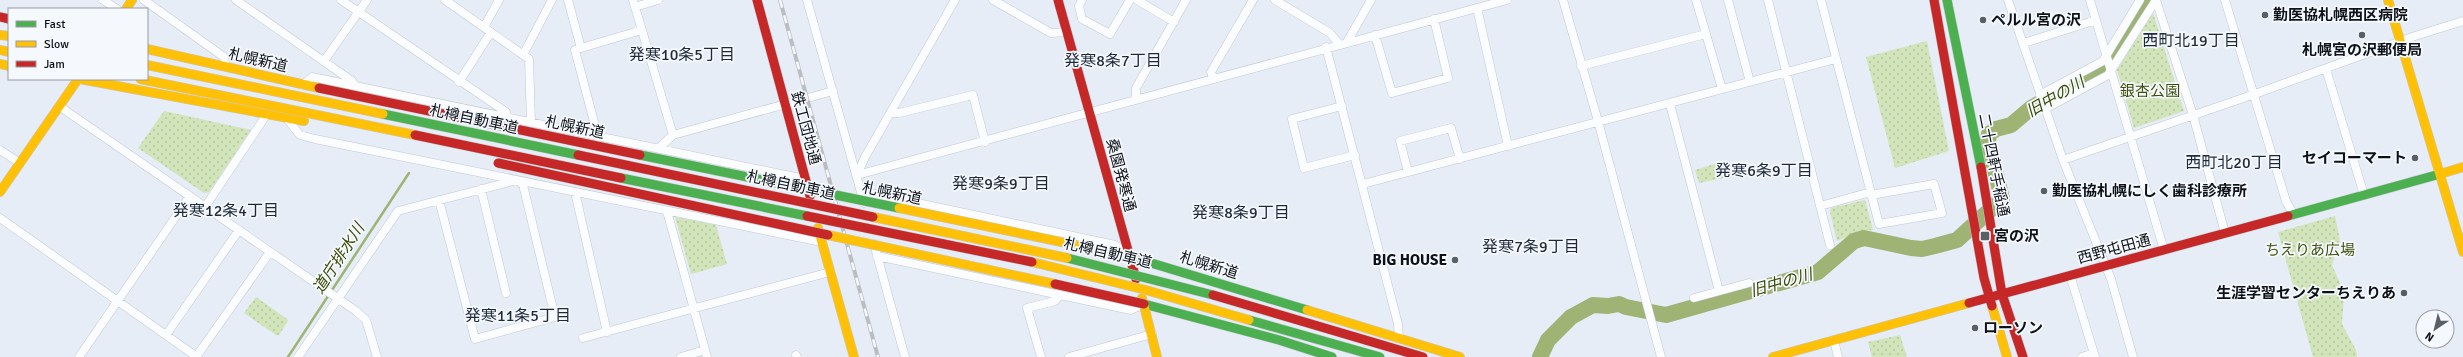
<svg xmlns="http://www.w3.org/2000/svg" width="2463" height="357" viewBox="0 0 2463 357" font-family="Signika,'Noto Sans JP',sans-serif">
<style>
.park{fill:url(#park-dots)}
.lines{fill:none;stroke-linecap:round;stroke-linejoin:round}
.stream{stroke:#9fb375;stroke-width:2.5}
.river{stroke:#9fb375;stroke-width:16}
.street-casing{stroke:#c2c8d0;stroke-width:9}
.fast-casing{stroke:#c2c8d0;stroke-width:10}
.slow-casing{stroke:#c2c8d0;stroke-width:10}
.jam-casing{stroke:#c2c8d0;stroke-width:10}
.street{stroke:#fbfcfe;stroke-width:8}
.fast{stroke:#4caf50;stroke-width:9}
.slow{stroke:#ffc107;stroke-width:9}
.jam{stroke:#c62828;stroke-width:9}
.rail-casing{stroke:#bbbdc0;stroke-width:4}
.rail{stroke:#f5f8fc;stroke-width:2.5;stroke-dasharray:8;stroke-linecap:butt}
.fast-bridge-casing{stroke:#c6c9ce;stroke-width:10;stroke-linecap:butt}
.slow-bridge-casing{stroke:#c6c9ce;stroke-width:10;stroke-linecap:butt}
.jam-bridge-casing{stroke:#c6c9ce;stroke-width:10;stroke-linecap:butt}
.fast-bridge{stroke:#4caf50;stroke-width:9}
.slow-bridge{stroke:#ffc107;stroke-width:9}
.jam-bridge{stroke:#c62828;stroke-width:9}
.poi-dot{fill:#585f66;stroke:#f5f8fc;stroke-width:1.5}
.labels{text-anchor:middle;stroke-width:3.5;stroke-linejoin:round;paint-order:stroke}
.poi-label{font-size:15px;font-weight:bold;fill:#0c1218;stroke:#f5f8fc;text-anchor:start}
.street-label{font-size:15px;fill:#0c1218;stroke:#f5f8fc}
.park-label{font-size:15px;fill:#3e4f09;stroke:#f5f8fc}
.neighbourhood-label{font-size:16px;fill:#1e2a39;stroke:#f5f8fc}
.water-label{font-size:16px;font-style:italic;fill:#394a02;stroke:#f5f8fc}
</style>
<defs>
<pattern id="park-dots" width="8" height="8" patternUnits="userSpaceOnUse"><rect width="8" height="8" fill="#d2e4b9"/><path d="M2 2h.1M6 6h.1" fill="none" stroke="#b3c39e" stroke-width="1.8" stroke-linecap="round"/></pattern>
</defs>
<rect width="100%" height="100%" fill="#e6edf6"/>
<path class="park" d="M2153,13L2184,111L2134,128L2117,70Z
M1927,41L1949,151L1895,168L1866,57Z
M164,111L251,130L209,192L204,193L138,148Z
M1718,163L1723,178L1699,183L1695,170Z
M1865,200L1873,230L1859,231L1837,241L1830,212L1831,208Z
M2335,216L2340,240L2332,265L2344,292L2342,324L2356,350L2357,357H2313L2278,232Z
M675,217L716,225L727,264L691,274Z
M256,297L287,319L288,321L279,335H276L244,313Z
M1900,335L1907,357H1872L1868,342Z"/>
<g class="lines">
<path class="stream" d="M288,357L409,173"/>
<path class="river" d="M1540,357L1548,340L1571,317L1593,305L1608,306L1619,304L1626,307L1666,315L1818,272L1854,241L1864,238L1911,248L1922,249L1935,246L1957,240L2002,199L1988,140L1989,134L1996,129L2011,125L2031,108L2100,70L2113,58L2149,0"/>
<g class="street-casing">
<path id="street" d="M103,0L117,9
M144,0L224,57L226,67
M236,0L352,81L355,86
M341,0L506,112V117
M445,0L529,59L531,123
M568,0L581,48L575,50L598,137
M633,0L673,135
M807,0L864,203
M993,0L1051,33L1067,32
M1082,0L1079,6L1082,19L1110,34L1130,0
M1137,0L1174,22
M1275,0L1330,33L1339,44
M1563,0L1598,121L1661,357
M1696,0L1722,89
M1728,0L1750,82
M1768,0L1830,245
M1821,0L1879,224L1942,213L1934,184L1871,195
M2008,0L2063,160L2111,279L2133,357
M2090,0L2164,250
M2156,0L2193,115L2225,233
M2225,0L2286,201L2293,214
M635,7L658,0
M1477,8L1508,146
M484,27L499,0
M1375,35L1392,93L1448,78L1434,19
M1347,42L1371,0
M2024,43L2096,20
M1326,47L1398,324L1399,338
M581,48L642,30
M523,55L552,0
M324,61L367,0
M1581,66L1706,34
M2326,69L2364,195
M1213,78L1211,72L1253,0
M459,82L491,32
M303,85L312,77L805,179
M2040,95L2103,61L2140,0
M1136,99V88L1186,0
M1670,104L1719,291
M59,106L356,311L366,320L377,357
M1342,106L1292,119L1304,168L1355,155
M2045,109L2108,75L2156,0
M892,113H899L973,95L985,142
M287,119L300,135L315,139L822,242
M658,149L673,135L833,91
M0,150L20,163
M2063,160L2255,94L2415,36L2463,21
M1408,172L1400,141L1451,128L1460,159
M857,175L1507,0
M857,175L865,157L955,0
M1363,184L1836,59
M481,189L506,293
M861,191L1115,245L1124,252
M575,192L607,332
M1820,206L1871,192
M205,207L267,114
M667,211L707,357
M0,218L197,357
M874,244L905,357
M877,256L1131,310L1143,304
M2070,275L2095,357
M1694,298L1749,283
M166,335L239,230
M583,338L830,272
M1834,340L1838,357
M796,355L797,357
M79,357L190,196
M196,357L270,252
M298,357L398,211L517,180L523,185L555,317L475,339L439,200
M681,357L705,350
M1041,357L1027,308L1055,301L1060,295
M1069,357L1152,334
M2082,357L2094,353"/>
</g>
<g class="fast-casing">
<path id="fast" d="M1947,0L1981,167
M2288,216L2440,174
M1128,256L1307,310
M1144,304L1279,340L1332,357"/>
</g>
<g class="slow-casing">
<path id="slow" d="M2388,0L2463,252
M126,9L132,0
M0,35L9,36
M147,49L319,88
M0,50L9,52
M0,64L9,66
M80,79L304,121
M2440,174L2463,167
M0,192L78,79
M818,228L854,357
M1142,298L1157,357
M1992,306L2007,357
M1307,310L1460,357
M1773,357L1969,303"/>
</g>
<g class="jam-casing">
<path id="jam" d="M757,0L810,196
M1058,0L1136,279
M1934,0L1984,278L1992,306
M0,17L9,19
M1981,167L2002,294L2023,357
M1969,303L2288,216"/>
</g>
<use href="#street" class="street"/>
<use href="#fast" class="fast"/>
<use href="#slow" class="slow"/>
<use href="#jam" class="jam"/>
<g class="rail-casing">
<path id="rail" d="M780,0L878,357"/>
</g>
<use href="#rail" class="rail"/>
<g class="fast-bridge-casing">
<path id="fast-bridge" d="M383,114L578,155
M640,155L899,208
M621,178L807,216
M1067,258L1213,295
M1249,320L1380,357"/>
</g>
<g class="slow-bridge-casing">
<path id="slow-bridge" d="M147,65L383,114
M140,79L415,135
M899,208L1128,256
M873,217L1067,258
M828,235L1055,284
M1032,262L1146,290L1249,320"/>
</g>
<g class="jam-bridge-casing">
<path id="jam-bridge" d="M319,88L640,155
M415,135L621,178
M578,155L873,217
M498,163L828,235
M807,216L1032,262
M1055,284L1144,304
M1213,295L1423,357"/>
</g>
<use href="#fast-bridge" class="fast-bridge"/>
<use href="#slow-bridge" class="slow-bridge"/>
<use href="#jam-bridge" class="jam-bridge"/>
</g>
<g class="poi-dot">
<circle cx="2265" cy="15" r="4"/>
<circle cx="1983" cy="20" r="4"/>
<circle cx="2362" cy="35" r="4"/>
<circle cx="2415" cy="158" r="4"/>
<circle cx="2044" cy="191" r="4"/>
<rect x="1980" y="231" width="10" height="10" rx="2"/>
<circle cx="1455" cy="260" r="4"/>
<circle cx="2404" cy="293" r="4"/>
<circle cx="1975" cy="328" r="4"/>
</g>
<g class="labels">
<g class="poi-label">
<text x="2273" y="20">勤医協札幌西区病院</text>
<text x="1991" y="25">ペルル宮の沢</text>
<text x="2362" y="55" text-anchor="middle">札幌宮の沢郵便局</text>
<text x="2407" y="163" text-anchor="end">セイコーマート</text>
<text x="2052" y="196">勤医協札幌にしく歯科診療所</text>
<text x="1994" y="241">宮の沢</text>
<text x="1447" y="265" text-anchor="end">BIG HOUSE</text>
<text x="2396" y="298" text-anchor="end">生涯学習センターちえりあ</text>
<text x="1983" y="333">ローソン</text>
</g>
<g class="street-label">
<text transform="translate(258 60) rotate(13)" y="5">札幌新道</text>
<text transform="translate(474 119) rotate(12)" y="5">札樽自動車道</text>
<text transform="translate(575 127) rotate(12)" y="5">札幌新道</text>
<text transform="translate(806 128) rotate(75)" y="5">鉄工団地通</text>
<text transform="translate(1994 165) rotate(79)" y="5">二十四軒手稲通</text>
<text transform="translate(1121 175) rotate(75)" y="5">桑園発寒通</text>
<text transform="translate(791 185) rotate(12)" y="5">札樽自動車道</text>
<text transform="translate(892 193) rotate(12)" y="5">札幌新道</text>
<text transform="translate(2114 249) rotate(-15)" y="5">西野屯田通</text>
<text transform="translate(1108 253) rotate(13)" y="5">札樽自動車道</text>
<text transform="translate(1209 265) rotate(17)" y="5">札幌新道</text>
</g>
<g class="park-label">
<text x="2150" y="96">銀杏公園</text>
<text x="2310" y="255">ちえりあ広場</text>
</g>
<g class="neighbourhood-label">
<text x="2191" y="46">西町北19丁目</text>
<text x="682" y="60">発寒10条5丁目</text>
<text x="1113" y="66">発寒8条7丁目</text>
<text x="2234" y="168">西町北20丁目</text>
<text x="1764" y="176">発寒6条9丁目</text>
<text x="1001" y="189">発寒9条9丁目</text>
<text x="226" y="216">発寒12条4丁目</text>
<text x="1241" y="218">発寒8条9丁目</text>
<text x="1531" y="252">発寒7条9丁目</text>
<text x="518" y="321">発寒11条5丁目</text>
</g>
<g class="water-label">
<text transform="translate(2055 96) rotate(-30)" y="6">旧中の川</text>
<text transform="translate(338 258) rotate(-57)" y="6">道庁排水川</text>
<text transform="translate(1781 282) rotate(-16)" y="6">旧中の川</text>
</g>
</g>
<rect x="8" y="8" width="140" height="72" fill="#f5f8fc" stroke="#989ca1"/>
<rect x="16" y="21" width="20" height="6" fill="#4caf50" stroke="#989ca1"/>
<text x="44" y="28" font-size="12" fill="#0c1218">Fast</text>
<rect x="16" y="41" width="20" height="6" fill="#ffc107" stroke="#989ca1"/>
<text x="44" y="48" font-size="12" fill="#0c1218">Slow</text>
<rect x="16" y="61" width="20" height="6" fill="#c62828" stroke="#989ca1"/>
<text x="44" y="68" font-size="12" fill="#0c1218">Jam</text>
<g transform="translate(2435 329) rotate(215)"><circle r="19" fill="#f5f8fc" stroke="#989ca1"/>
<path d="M0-3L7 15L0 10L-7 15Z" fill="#585f66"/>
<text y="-6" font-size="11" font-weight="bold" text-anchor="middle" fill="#0c1218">N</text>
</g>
</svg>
